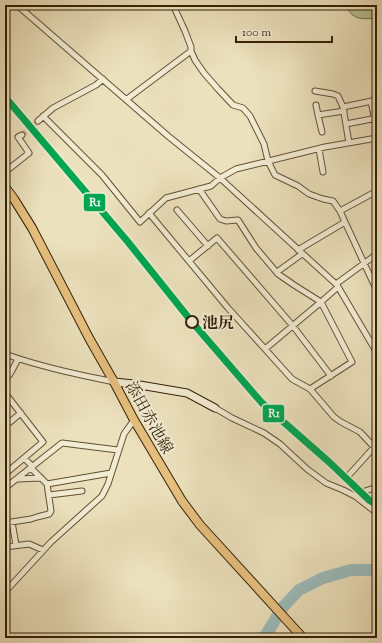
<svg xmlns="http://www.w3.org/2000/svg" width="382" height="643" viewBox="0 0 382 643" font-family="'Sorts Mill Goudy','Noto Serif JP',serif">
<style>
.green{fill:#b7c391;stroke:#76714c}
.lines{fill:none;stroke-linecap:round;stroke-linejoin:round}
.river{stroke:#9cbbbb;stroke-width:12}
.street-tunnel{stroke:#c7ba98;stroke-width:5;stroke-dasharray:5 2.5;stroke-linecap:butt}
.street-casing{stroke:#625034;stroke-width:7}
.secondary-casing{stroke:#351f07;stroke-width:9}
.primary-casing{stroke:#351f07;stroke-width:10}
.street{stroke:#f2ecd3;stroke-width:5}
.secondary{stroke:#f2ecd3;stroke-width:7}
.primary{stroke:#e6c07e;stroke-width:8}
.rail-1-casing{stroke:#f2ecd3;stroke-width:10}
.rail-1{stroke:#00a651;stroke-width:7}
.stop-dot{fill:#f2ecd3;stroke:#351f07;stroke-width:2}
.labels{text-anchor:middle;stroke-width:4;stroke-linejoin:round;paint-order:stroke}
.stop-label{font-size:16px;font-weight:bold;fill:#351f07;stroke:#f2ecd3;text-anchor:start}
.street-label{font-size:16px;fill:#351f07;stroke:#f2ecd3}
.line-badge{stroke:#f2ecd3;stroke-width:1.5}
.badge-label{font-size:11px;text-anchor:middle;font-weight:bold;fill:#fff}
</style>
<rect width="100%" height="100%" fill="#ebe1bc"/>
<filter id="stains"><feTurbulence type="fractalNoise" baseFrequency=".005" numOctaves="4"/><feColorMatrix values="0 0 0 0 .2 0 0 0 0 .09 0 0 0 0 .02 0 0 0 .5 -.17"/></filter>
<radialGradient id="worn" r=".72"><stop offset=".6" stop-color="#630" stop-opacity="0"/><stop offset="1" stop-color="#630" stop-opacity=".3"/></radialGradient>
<path class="green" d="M346,5H377V18C363,19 352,21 346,5Z"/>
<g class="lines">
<path class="river" d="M264,638L283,607L299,590L323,578L351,570H377"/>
<path class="street-tunnel" d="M22,135L38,121"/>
<g class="street-casing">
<path id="street" d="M17,5L168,136L220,178L337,285L377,353
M173,5L185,31L191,47V51L195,60L204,73L218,89L233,105L243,108L250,116L264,144L268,161L275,175L298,186L309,194L323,199L333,201L340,211L345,222L377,291
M315,91L333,94L338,96L343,107
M127,99L191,51
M371,101L377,131
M316,105L318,115
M43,116L102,175L140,222L166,198L211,186L220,178L236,169L325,147L377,138
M38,121L53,108L96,85L103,79
M346,124L377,118
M322,132L318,115L344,111
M349,143L343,107L377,100
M319,149L323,172
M5,172L29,153L18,137L22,135
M199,189L220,219L226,221L238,220L256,248L278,274L294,285L321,302L265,349
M177,210L208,246
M340,211L377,191
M149,213L228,308L292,379L310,389L352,362L321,302L338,287
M298,250L345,222
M189,261L217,238L293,326L331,376
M277,272L302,254
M336,284L377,254
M5,354C41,367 77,374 114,382
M5,379L10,374L18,359
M310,389L334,417L341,422L360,432L374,447
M5,393L43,442L5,474
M215,408L232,418L264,433L280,444L307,469L326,483L343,490L355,496L377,513
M5,426L21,413
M24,458L32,466
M31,468L47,484L111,473
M349,475L377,444
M18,479L41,478
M5,488L62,443L118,450
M365,491L377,487
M49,495L82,491
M12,522L16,545
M5,523L31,519L37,517L49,514L51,511L47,484
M5,547L29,544L43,550
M5,592L51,542L102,496L108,484L124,434L134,420"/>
</g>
<g class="secondary-casing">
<path id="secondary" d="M114,382L134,384L187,393L215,408"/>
</g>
<g class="primary-casing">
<path id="primary" d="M5,187L14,199L32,228L89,338L114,382L134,420L182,501L200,525L303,638"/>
</g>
<use href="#street" class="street"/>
<use href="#secondary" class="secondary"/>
<use href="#primary" class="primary"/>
<g class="rail-1-casing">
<path id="rail-1" d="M5,97L128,242L192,322L262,403L329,462L369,500L377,505"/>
</g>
<use href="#rail-1" class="rail-1"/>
</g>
<circle class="stop-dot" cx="192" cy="322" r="6"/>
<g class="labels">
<g class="stop-label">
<text x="202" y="328">池尻</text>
</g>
<g class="street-label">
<text transform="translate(150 417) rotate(61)" y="6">添田赤池線</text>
</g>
</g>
<g class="line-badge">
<rect x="83" y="193" width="23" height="19" rx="4" fill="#00a651"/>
<rect x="262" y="404" width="23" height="19" rx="4" fill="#00a651"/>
</g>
<g class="badge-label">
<text x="95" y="206">R1</text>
<text x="274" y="417">R1</text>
</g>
<rect width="382" height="643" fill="none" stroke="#ebe1bc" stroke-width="20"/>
<rect x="6" y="6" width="370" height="631" fill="none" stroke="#351f07" stroke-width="2"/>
<rect x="10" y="10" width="362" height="623" fill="none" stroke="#351f07"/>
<path d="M236 36v6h96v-6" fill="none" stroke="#351f07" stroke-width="2"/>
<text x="242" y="36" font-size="12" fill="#351f07" stroke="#f2ecd3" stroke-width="3" paint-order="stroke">100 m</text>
<rect width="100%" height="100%" filter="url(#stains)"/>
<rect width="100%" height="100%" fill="url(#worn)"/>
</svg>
